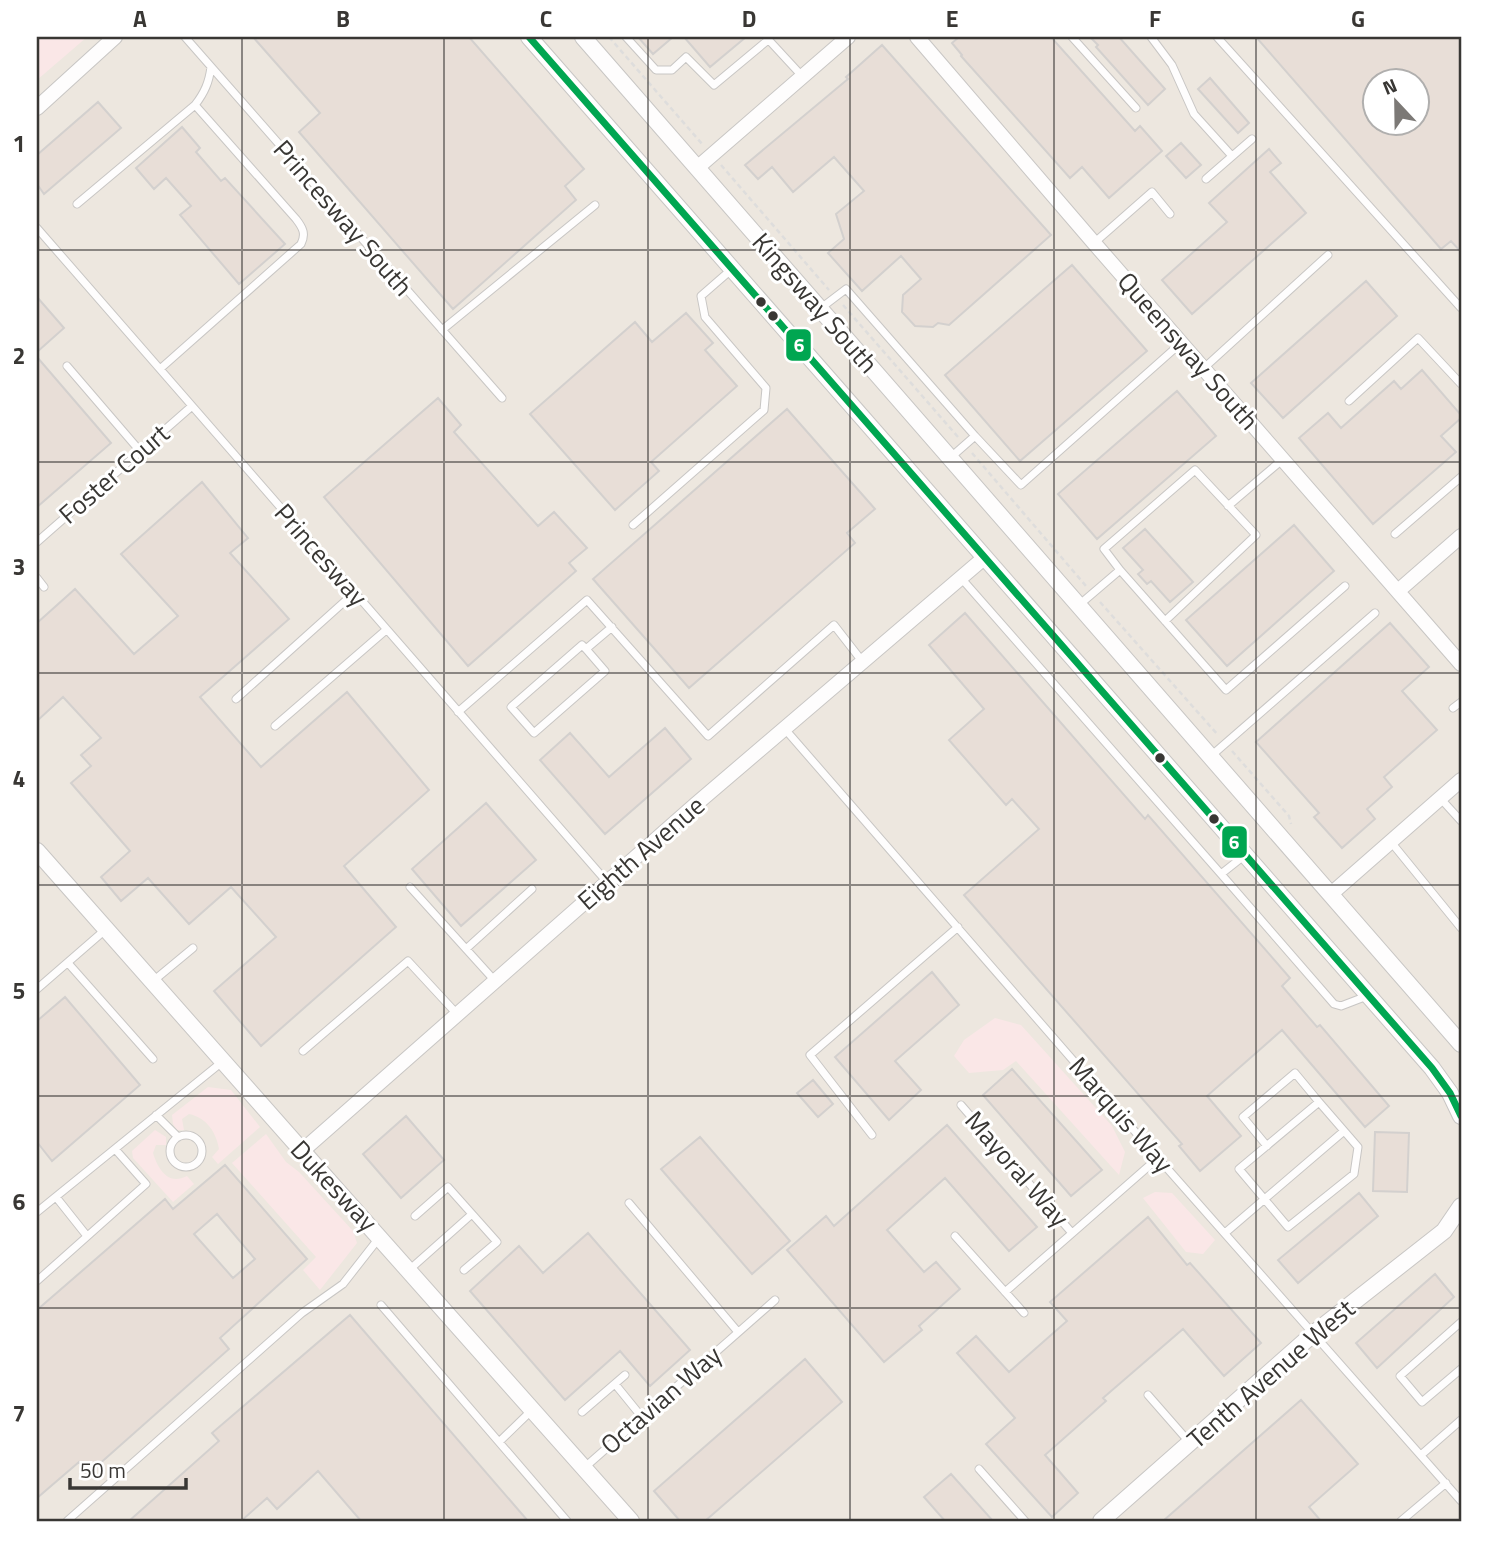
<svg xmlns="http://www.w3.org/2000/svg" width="1498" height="1558" viewBox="0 0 1498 1558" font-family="'Titillium Web',sans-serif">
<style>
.built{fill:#ede7df;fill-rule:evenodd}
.green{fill:#fae7e7}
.building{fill:#e8ded7;stroke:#d3d0ce;stroke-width:2;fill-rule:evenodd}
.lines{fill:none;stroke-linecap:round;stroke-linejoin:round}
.service-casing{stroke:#c8c6c4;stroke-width:9}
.minor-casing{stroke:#c8c6c4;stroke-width:16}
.tertiary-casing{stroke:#c8c6c4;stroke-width:18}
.path{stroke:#dedddc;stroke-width:2.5;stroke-dasharray:5 3.5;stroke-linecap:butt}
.service{stroke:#fefdfd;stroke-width:7}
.minor{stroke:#fefdfd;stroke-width:14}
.tertiary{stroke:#fefdfd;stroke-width:16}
.bus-1-casing{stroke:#fff;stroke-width:12}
.bus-1{stroke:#00a651;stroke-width:7}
.grid{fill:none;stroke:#393734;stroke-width:2;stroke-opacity:0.55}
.bus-dot{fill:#393734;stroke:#fff;stroke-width:2.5}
.labels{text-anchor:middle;stroke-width:6;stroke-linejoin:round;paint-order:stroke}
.street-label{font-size:26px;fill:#393734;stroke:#fff}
.line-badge{stroke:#fff;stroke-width:2.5}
.badge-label{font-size:19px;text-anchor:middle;font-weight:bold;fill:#fff}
.neatline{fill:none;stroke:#393734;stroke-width:2.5}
.grid-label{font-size:23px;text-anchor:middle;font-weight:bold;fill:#393734}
</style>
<rect width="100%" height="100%" fill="#f7f4f1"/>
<path class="built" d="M37,37H1461V1521H37ZM1376,80H1418V122H1376Z"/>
<path class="green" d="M37,37H87L37,80Z
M995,1018L1021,1025L1112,1126L1125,1152L1119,1175L1016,1061L1003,1070L969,1073L954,1056L964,1040Z
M208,1087L231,1090L260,1127L218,1164L212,1157L219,1149C216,1132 207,1118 189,1114L182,1119L184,1130H177L173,1124L172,1115Z
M155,1130L166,1137V1145H156L153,1153C158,1169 168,1186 187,1176L194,1184L173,1202L133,1158L132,1151Z
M266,1134L286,1162L299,1172L353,1231L357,1243L320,1290L303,1270L316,1257L232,1163Z
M1155,1192L1172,1193L1215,1240L1203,1254L1186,1252L1143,1198Z"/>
<path class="building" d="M253,37H469L584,169L565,186L576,200L453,309L299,132L320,113Z
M638,37H673L653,54Z
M684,37H746L710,67Z
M959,37H1051L1135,131L1140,126L1162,151L1109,198L1082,167L1070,178L961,56L962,55L952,43Z
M1090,37H1119L1165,89L1148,105L1096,47L1098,45Z
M1256,37H1461V252L1451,241L1441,249ZM1376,80H1418V122H1376Z
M882,45L1051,235L949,325L938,323L933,327L915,326L902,312L903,295L921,279L901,256L862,291L828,253L844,239L836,214L864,191L834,157L793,192L772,167L758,179L745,165L848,79L846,77Z
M1210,78L1249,123L1238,133L1198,89Z
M98,102L121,128L44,194L37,184V155Z
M182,127L200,148L196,152L221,181L225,178L285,244L239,284L180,215L191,206L166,178L154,189L136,168Z
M1181,143L1201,165L1186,178L1166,156Z
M1269,149L1281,163L1270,172L1306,213L1192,314L1162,280L1227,222L1209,203Z
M1072,265L1147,351L1020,461L945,375Z
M1366,281L1397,316L1283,418L1251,383Z
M37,297L64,328L37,352Z
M686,313L713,343L705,350L737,386L651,462L659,471L615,510L530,414L635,322L652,342Z
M37,357L111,443L37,507Z
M1422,370L1461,415V418L1441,436L1456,452L1373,524L1299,438L1328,413L1341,428L1394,381L1401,389Z
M1177,391L1216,436L1097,539L1058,494Z
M438,398L461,425L454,432L538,526L554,512L587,548L569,563L576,571L468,666L324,497Z
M787,409L875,509L847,533L855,543L689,688L593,579Z
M202,482L248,538L230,553L289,619L200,697L261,767L347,692L429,790L344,866L396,927L261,1046L214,991L276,937L231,887L189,924L148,878L121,901L101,877L130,851L71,783L91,766L81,755L101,738L63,697L37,721V623L75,589L134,654L178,616L121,554Z
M1294,525L1334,571L1227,666L1186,620Z
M1145,529L1193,582L1170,602L1151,581L1147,584L1138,574L1143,570L1123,548Z
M965,613L1145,819L1148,815L1290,978L1282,986L1317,1027L1320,1025L1389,1106L1365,1127L1282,1030L1207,1096L1241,1136L1200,1171L1179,1146L1182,1144L964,895L1039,829L1012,799L1006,805L949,740L984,709L929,645Z
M1390,623L1429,667L1402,691L1437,730L1384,777L1392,787L1367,809L1375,819L1342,848L1314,817L1319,813L1256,742Z
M665,728L691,759L605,834L540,760L570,733L609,777Z
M486,803L536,860L461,926L412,869Z
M932,972L959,1005L895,1061L921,1090L889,1120L835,1057Z
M65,997L140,1085L52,1161L37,1142V1021Z
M1012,1069L1102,1170L1071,1196L983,1095Z
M813,1080L833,1104L818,1117L797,1093Z
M406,1116L444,1160L401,1198L363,1154Z
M947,1125L1037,1227L1009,1251L945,1178L887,1230L924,1272L936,1262L960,1289L919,1326L922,1330L884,1362L787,1250L826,1216L834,1226Z
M1375,1132L1409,1133L1407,1192L1373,1191Z
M700,1137L790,1241L752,1274L661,1169Z
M225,1165L307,1259L220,1338L229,1349L88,1474L79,1462L37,1498V1310L165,1199L173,1209ZM217,1214L255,1259L233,1278L194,1234Z
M1359,1193L1378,1216L1298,1283L1278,1260Z
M1148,1217L1187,1265L1190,1263L1261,1343L1224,1376L1183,1329L1103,1398L1106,1401L1045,1455L1078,1493L1052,1517L986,1444L1015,1418L957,1353L976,1336L1009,1372L1067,1321L1050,1302Z
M588,1233L690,1350L650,1386L620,1351L565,1400L470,1291L519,1246L543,1273Z
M1435,1274L1454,1297L1377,1368L1356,1343Z
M350,1315L528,1521H361L318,1471L277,1509L267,1498L241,1521H129L219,1441L212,1433Z
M805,1359L842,1402L705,1521H680L654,1491Z
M1301,1400L1358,1464L1309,1507L1321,1521H1163Z
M951,1474L993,1521H945L924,1497Z"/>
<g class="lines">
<g class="service-casing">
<path id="service" d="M185,37L502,398
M626,37L656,70H672L686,57L714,85L768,40
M766,37L802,76
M1072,37L1136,108
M1151,37L1172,65L1194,114L1232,156
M1217,37L1461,308
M1206,179L1252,139
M77,204L195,105C205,92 209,82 211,67
M37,228L607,882
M1094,243L1152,192L1170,214
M821,308L846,289L975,436L950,458
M442,330L595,205
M67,366L140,451
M1204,368L1328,255
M160,369L301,244C306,234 303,228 296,219L195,105
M1349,401L1418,338L1461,384
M975,436L1021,485L1181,343
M1228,506L1282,460
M633,525L764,410L766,388L705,317L701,296L732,269
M1395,534L1461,477
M37,542L192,406
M1120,570L1104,549L1195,470L1256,535L1165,621
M37,578L44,587
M961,578L1221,874L1245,855
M1079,605L1120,570L1226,690L1345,586
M586,649L605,671L534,733L511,707L582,645L586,649L612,627
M236,699L354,593
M1453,708L1461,702
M458,712L587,600L708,736L834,625L862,661
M275,726L386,630
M784,728L1158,1158L1461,1501
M1211,756L1375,613
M1441,799L1461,821
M1391,842L1461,928
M1221,874L1334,1004L1341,1006L1367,996
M410,887L495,981
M466,949L532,889
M68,963L153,1059
M152,982L193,948
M37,989L105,930
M303,1051L408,961L457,1014
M1319,1102L1358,1147L1354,1174L1288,1227L1239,1169Z
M961,1105L1072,1233
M156,1115L178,1137
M872,1135L810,1055L958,927
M170 1151a16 16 0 1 1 32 0a16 16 0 1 1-32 0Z
M1267,1146L1243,1117L1295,1073L1319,1102
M56,1197L87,1236
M629,1203L738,1332
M37,1212L222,1062
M415,1216L448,1187L497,1242L464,1270
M1225,1233L1344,1131
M955,1236L1024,1313
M409,1270L472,1214
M37,1281L146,1184L115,1149
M1005,1292L1158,1158
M381,1305L567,1521
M1461,1322L1400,1376L1422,1402L1461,1369
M615,1384L641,1416
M1148,1395L1190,1443
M582,1412L625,1375
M499,1442L533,1409
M1421,1455L1461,1420
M584,1468L775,1300
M979,1469L1025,1521
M67,1521L302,1313L343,1284L379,1238
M1401,1521L1446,1483"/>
</g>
<g class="minor-casing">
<path id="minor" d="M917,37L1094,243L1461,664
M37,108L115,37
M697,168L848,37
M1398,591L1461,536
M1331,894L1461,780
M301,1152L695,805L984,558"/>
</g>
<g class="tertiary-casing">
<path id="tertiary" d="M529,37L1432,1068L1450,1093L1461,1116
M583,37L1461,1044
M37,851C234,1075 433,1298 631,1521
M1101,1521L1313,1334L1444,1231L1461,1206"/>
</g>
<path class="path" d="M609,37L703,145
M721,165L829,290
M843,305L958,437
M972,453L1086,586
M1100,602L1218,735
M1232,751L1289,816L1291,824"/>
<use href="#service" class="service"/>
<use href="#minor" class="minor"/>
<use href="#tertiary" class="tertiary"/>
<g class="bus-1-casing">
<path id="bus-1" d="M529,37L1432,1068L1450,1093L1461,1116"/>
</g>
<use href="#bus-1" class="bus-1"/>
</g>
<path class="grid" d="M242,37V1521M444,37V1521M648,37V1521M850,37V1521M1054,37V1521M1256,37V1521M37,250H1461M37,462H1461M37,673H1461M37,885H1461M37,1096H1461M37,1308H1461"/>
<g class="bus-dot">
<circle cx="761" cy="302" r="6"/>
<circle cx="773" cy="316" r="6"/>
<circle cx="1160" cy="758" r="6"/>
<circle cx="1214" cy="819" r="6"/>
</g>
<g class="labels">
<g class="street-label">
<text transform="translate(343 218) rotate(49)" y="9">Princesway South</text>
<text transform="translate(815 303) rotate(49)" y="9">Kingsway South</text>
<text transform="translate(1188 351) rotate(49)" y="9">Queensway South</text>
<text transform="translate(114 474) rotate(-41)" y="9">Foster Court</text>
<text transform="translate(321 555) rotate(49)" y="9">Princesway</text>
<text transform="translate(641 853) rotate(-41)" y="9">Eighth Avenue</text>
<text transform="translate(1121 1115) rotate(49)" y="9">Marquis Way</text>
<text transform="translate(1017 1169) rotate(49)" y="9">Mayoral Way</text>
<text transform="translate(334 1186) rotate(47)" y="9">Dukesway</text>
<text transform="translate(1271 1374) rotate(-41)" y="9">Tenth Avenue West</text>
<text transform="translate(661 1400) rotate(-41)" y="9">Octavian Way</text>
</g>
</g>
<g class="line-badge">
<rect x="785" y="328" width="27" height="34" rx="7" fill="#00a651"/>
<rect x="1221" y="825" width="27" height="34" rx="7" fill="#00a651"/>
</g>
<g class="badge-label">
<text x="799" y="352">6</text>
<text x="1234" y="849">6</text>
</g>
<rect width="1498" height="1558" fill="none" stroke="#ffffff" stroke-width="77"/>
<g transform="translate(1396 102) rotate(338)"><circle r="33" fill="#ffffff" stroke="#b0afae" stroke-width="2"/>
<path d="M0-5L12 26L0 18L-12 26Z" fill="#7c7976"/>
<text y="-10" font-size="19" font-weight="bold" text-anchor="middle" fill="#393734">N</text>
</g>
<path d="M70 1478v10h116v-10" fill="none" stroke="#393734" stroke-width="3.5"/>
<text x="80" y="1478" font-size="21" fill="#393734" stroke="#ffffff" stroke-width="5" paint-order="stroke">50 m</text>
<rect x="38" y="38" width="1422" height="1482" class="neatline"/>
<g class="grid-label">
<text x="140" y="27">A</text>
<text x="343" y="27">B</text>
<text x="546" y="27">C</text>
<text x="749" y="27">D</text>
<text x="952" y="27">E</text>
<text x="1155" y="27">F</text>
<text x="1358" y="27">G</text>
<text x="19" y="152">1</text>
<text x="19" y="364">2</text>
<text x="19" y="575">3</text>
<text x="19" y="787">4</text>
<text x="19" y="999">5</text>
<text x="19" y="1210">6</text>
<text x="19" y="1422">7</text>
</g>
</svg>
